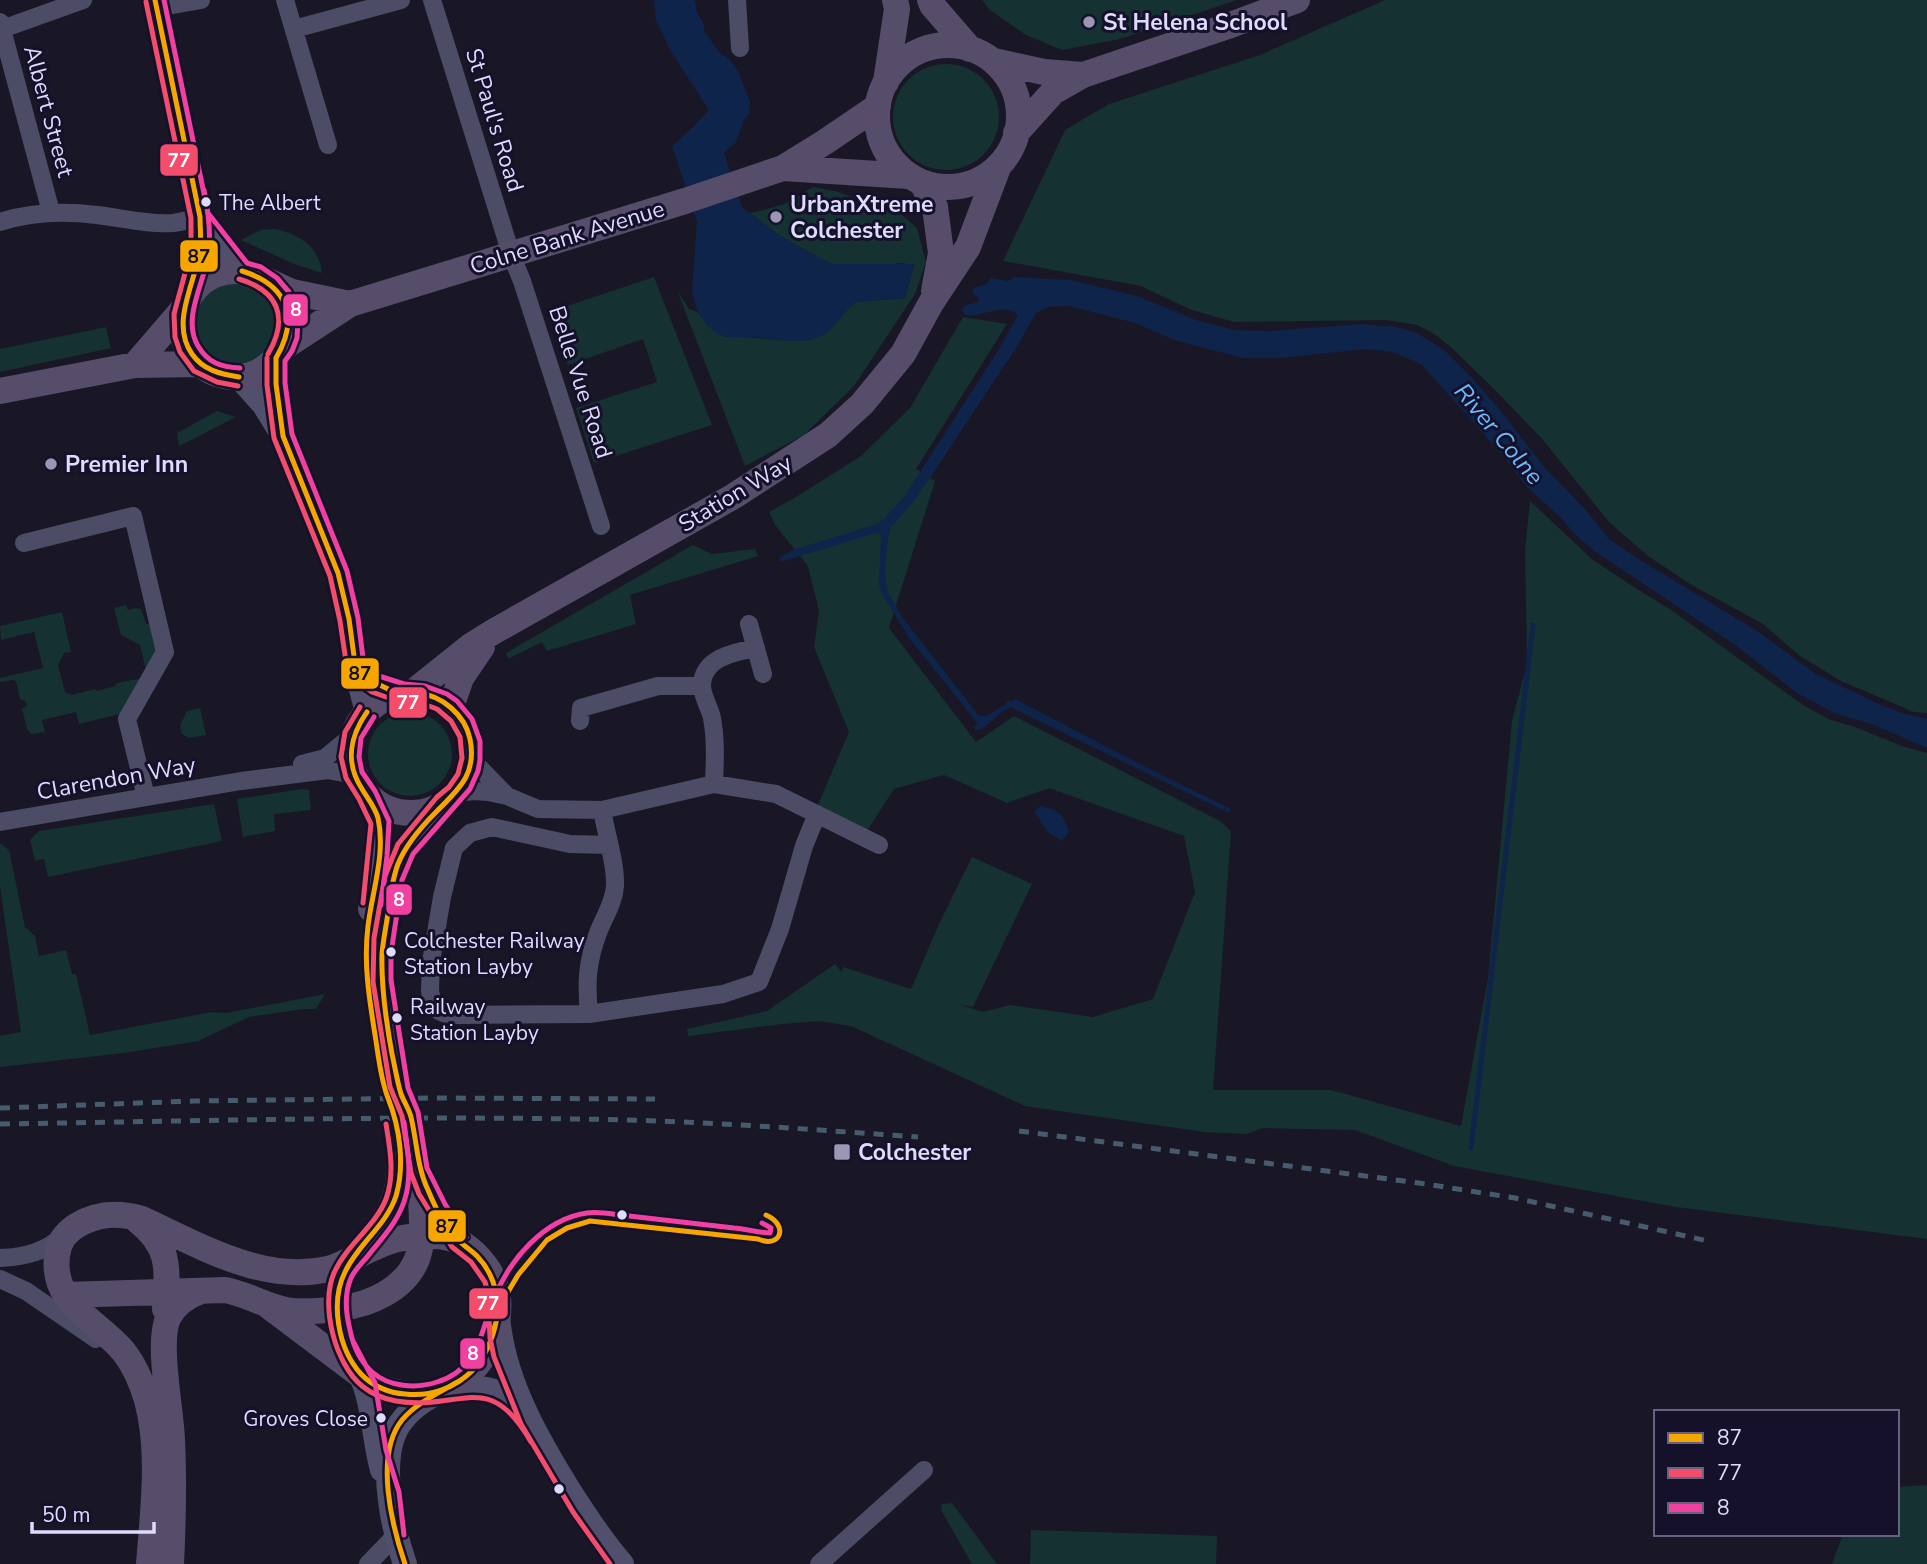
<svg xmlns="http://www.w3.org/2000/svg" width="1927" height="1564" viewBox="0 0 1927 1564" font-family="'Nunito Sans',sans-serif">
<style>
.green{fill:#153132}
.water{fill:#0e244a}
.lines{fill:none;stroke-linecap:round;stroke-linejoin:round}
.stream{stroke:#0e244a;stroke-width:5}
.primary-tunnel{stroke:#373446;stroke-width:26;stroke-dasharray:26 13;stroke-linecap:butt}
.street{stroke:#4d4c66;stroke-width:18}
.secondary{stroke:#504f6c;stroke-width:24}
.primary{stroke:#564d6a;stroke-width:26}
.rail{stroke:#465c6e;stroke-width:5;stroke-dasharray:10 9;stroke-linecap:butt}
.bus-1-casing{stroke:#15112b;stroke-width:10}
.bus-2-casing{stroke:#15112b;stroke-width:10}
.bus-3-casing{stroke:#15112b;stroke-width:10}
.bus-1{stroke:#f7a600;stroke-width:5}
.bus-2{stroke:#f44d6c;stroke-width:5}
.bus-3{stroke:#f240a1;stroke-width:5}
.poi-dot{fill:#9a96b3;stroke:#15112b;stroke-width:2.5}
.bus-dot{fill:#dfdbff;stroke:#15112b;stroke-width:2.5}
.labels{text-anchor:middle;stroke-width:6;stroke-linejoin:round;paint-order:stroke}
.bus-label{font-size:21px;fill:#dfdbff;stroke:#15112b;text-anchor:start}
.poi-label{font-size:23px;font-weight:bold;fill:#dfdbff;stroke:#15112b;text-anchor:start}
.street-label{font-size:23px;fill:#dfdbff;stroke:#15112b}
.water-label{font-size:24px;font-style:italic;fill:#69baff;stroke:#15112b}
.line-badge{stroke:#15112b;stroke-width:2.5}
.badge-label{font-size:19px;text-anchor:middle;font-weight:bold;fill:#fff}
.pale-badge-label{font-size:19px;text-anchor:middle;font-weight:bold;fill:#111}
</style>
<rect width="100%" height="100%" fill="#191725"/>
<path class="green" d="M982,0H1237L1120,39L1062,50L1026,35L990,10Z
M1385,0H1927V713L1914,712L1841,681L1800,656L1763,624L1690,584L1648,556L1609,522L1543,440L1499,394L1452,348L1436,335L1417,325L1386,320L1234,322L1189,309L1141,286L1003,261L1065,130L1109,104L1260,55Z
M893 117a53 53 0 1 1 106 0a53 53 0 1 1-106 0Z
M814,187L838,192L902,215L917,228L926,262L915,294L854,386L804,435L745,466L677,290L689,309L698,312L708,326L725,337H746L792,341L810,340L855,302L905,298L914,265L901,263L885,265L834,264L827,262L780,236L750,213C763,210 777,207 789,202C799,197 802,192 814,187Z
M275,229C300,235 319,246 322,273L294,264L241,240L261,230Z
M654,277L712,425L594,463L576,408L657,382L643,339L568,365L549,312Z
M192 324a42 42 0 1 1 84 0a42 42 0 1 1-84 0Z
M963,317L1007,324L916,469L935,481L889,628L976,742L1014,716L1222,822L1231,832L1213,1090H1331L1461,1126L1488,978L1512,721L1527,664L1525,550L1530,501L1593,560L1640,591L1670,609L1803,705L1828,719L1855,727L1902,746L1927,753V1239L1676,1207L1454,1166L1355,1130L1263,1128L1246,1134L1204,1132L1025,1106L851,1026L820,1021L782,1024L688,1036L687,1029L767,1011L835,964L842,972L843,967L911,989L939,924L972,857L1032,884L973,1007L958,1004L983,1012L1010,1005L1093,1017L1153,999L1195,892L1184,836L1049,788L1007,803L944,775L894,789L867,831L817,807L849,732L814,647L819,611L808,566L775,525L769,512L796,497L861,456L910,408Z
M106,327L111,348L0,372V349Z
M217,411L236,417L179,446L177,433Z
M693,545L712,554L755,549L758,556L630,595L636,624L547,651L542,642L508,659L506,653Z
M126,605L128,610L136,608L141,609L146,624L152,623L158,651V654L125,711L120,714L79,724L76,712L42,720L45,732L31,734L27,729L22,709L27,705L25,701L20,699L16,681L12,680L0,682V678L43,668L34,632L1,640L0,626L62,612L71,652L64,653L58,665L65,692L72,695L95,689L97,691L115,686L117,683L143,678L146,671L140,645L121,635L114,608Z
M200,708L206,735L189,738L182,734L180,725L187,711Z
M368 754a42 42 0 1 1 84 0a42 42 0 1 1-84 0Z
M302,789L309,790L311,810L274,814L275,831L243,837L237,799Z
M214,804L222,841L48,877L44,859L35,861L30,840L39,831Z
M0,843L9,850L25,927L35,936L39,956L66,950L72,974H76L90,1035L212,1012L226,1013L325,994L316,1009H303L249,1017L198,1041L124,1053L0,1067V1036L21,1032L0,886Z
M1927,1485V1564H1832L1843,1534H1897V1487Z
M952,1503L997,1564H972L941,1510L942,1504Z
M1031,1530L1217,1536L1216,1564H1030Z"/>
<path class="water" d="M654,0H695L697,13L704,24V31L719,52L730,60L738,71L750,102L749,114L744,120L736,142L724,153L742,207L780,236L827,262L834,264H914L905,298L855,302C843,312 835,330 821,336C796,347 771,336 746,337C735,337 725,339 715,332C701,322 695,307 692,291L697,222L672,146L693,127L709,110L670,50L656,20Z
M1014,277L1071,280L1137,296L1196,320L1234,330L1270,331L1360,324L1396,327L1415,332L1443,349L1472,378L1500,410L1545,468L1587,511L1608,538L1632,555L1757,631L1816,674L1879,704L1901,713L1927,719V748L1874,725L1834,713L1797,693L1738,647L1593,550L1576,535L1559,516L1527,487L1500,452L1421,364L1392,352L1366,349L1281,358H1243L1177,341L1135,323L1069,306L1048,307L1036,313L1018,345L934,472L913,502L891,527L888,537L885,570L887,590L902,617L979,716H986L1015,699L1228,810L1017,706C1001,707 991,726 976,731L973,727L978,724L910,639L882,594L879,585L881,535L875,533L781,562L779,558L793,550L877,524L884,519L904,497L999,349L1018,315C1003,301 983,318 965,315L961,309L967,305L978,302L979,298L972,293L974,288L988,283L990,278L1008,281Z
M1041,806C1057,810 1065,814 1069,832L1062,841L1049,833L1034,812Z"/>
<g class="lines">
<path class="stream" d="M1008,703L1228,810
M1471,1148L1533,625"/>
<path class="primary-tunnel" d="M400,1091L410,1114L418,1163"/>
<path class="street" d="M285,0L328,145
M432,0L511,254L522,281L601,526
M737,0L740,48
M156,8L201,0
M0,22L51,212
M2,29L83,0
M294,29L401,0
M0,222C31,212 65,211 97,215C122,218 148,225 173,223C182,222 191,219 200,217
M24,543L133,516L165,652L127,719L146,797
M749,624L763,674
M580,721L581,708L658,686H702
M471,759L507,796
M302,764L325,758L353,735
M714,784C715,761 716,740 712,718C710,708 702,696 702,686C702,658 734,652 756,648
M456,793L474,791L488,792L507,796L538,809L602,810L714,784L776,794L879,845
M0,822L241,781L328,770L354,775
M609,845L570,844L492,827L470,833L454,848L442,897L431,962L430,991L432,1001L439,1011L448,1015H459L589,1014L723,994L759,982L780,929L804,846L817,814
M589,1014C586,983 587,962 598,933C604,917 614,903 615,886C616,863 606,834 602,810
M0,1258C25,1257 45,1252 64,1235
M0,1279L26,1291L96,1339
M368,1564L395,1536
M819,1564L924,1470"/>
<path class="secondary" d="M155,0L200,217V252L188,299
M200,217L242,271
M276,358V384L281,424
M239,377L264,405L283,436L338,573L349,619L356,671L367,712
M356,671L375,684L402,693
M498,1316C503,1377 534,1433 566,1485C583,1512 601,1540 622,1564
M360,1374C374,1404 373,1438 382,1470
M405,1564C393,1530 381,1472 393,1437C400,1417 420,1401 438,1393C451,1387 484,1386 497,1392C510,1397 519,1410 529,1420"/>
<path class="primary" d="M930,0L932,5L970,49
M877 116a71 71 0 1 1 142 0a71 71 0 1 1-142 0Z
M994,61L1044,72L1083,75
M886,82L897,9L895,0
M1016,133L1053,92L1083,75L1228,26L1297,0
M783,168L909,176
M922,183L935,207L941,253L934,291
M182 324a53 53 0 1 1 106 0a53 53 0 1 1-106 0Z
M268,281L292,292L350,304
M284,347L350,304L685,201L783,168L825,142L878,106
M135,365L184,308
M0,391L135,365L199,364
M351 753a60 60 0 1 1 120 0a60 60 0 1 1-120 0Z
M412,693L472,645L493,632L734,496L828,435L862,404L903,354L931,303L968,247L999,165
M451,707L461,678L482,647
M367,795L380,822L378,855L371,909
M400,1091L382,981L383,939L394,878L405,849L444,803
M138,1221C172,1248 167,1270 165,1309
M65,1295L225,1290C247,1294 265,1306 286,1310C304,1313 322,1311 340,1308C370,1305 405,1289 417,1259C424,1240 422,1219 421,1200C420,1188 420,1175 418,1163
M358,1369C341,1343 327,1294 347,1266C375,1228 401,1214 399,1163
M149,1564C153,1511 161,1452 147,1400C142,1383 134,1365 124,1352C98,1320 51,1305 57,1256C58,1243 64,1234 76,1226C97,1213 118,1212 142,1219C199,1245 263,1284 328,1269C344,1265 356,1256 371,1249C391,1239 410,1235 432,1236C443,1236 454,1238 463,1244C478,1254 493,1272 497,1290C505,1331 479,1380 438,1392C416,1399 392,1393 371,1383L266,1304
M171,1564C173,1523 174,1481 172,1440C171,1410 157,1343 168,1318C175,1304 187,1296 201,1291"/>
<path class="rail" d="M0,1108L195,1101L433,1098L655,1099
M0,1124C192,1121 384,1116 576,1119C690,1120 804,1129 918,1137
M1019,1131L1419,1183L1515,1198L1708,1241"/>
<g class="bus-1-casing">
<path id="bus-1" d="M155,0L200,217C200,229 202,243 199,255C193,287 171,324 192,354C203,370 220,374 239,377
M242,271C287,285 300,317 276,358
M276,358V384L283,436L338,573L349,619L356,671C368,678 379,686 393,691C401,694 408,692 417,693C442,695 465,715 470,739C477,774 459,789 437,811C422,826 406,844 398,864C392,880 390,897 388,913C386,927 383,941 382,954C381,987 386,1021 392,1054C395,1067 397,1081 401,1094C404,1102 409,1109 411,1117C417,1142 417,1167 428,1190C435,1207 445,1227 458,1240C464,1246 471,1250 477,1256C497,1277 502,1306 493,1334C489,1347 483,1359 473,1370C455,1388 431,1397 405,1394C389,1393 372,1386 361,1374C338,1349 330,1302 345,1272C358,1244 386,1226 396,1196C405,1165 400,1128 388,1098C381,1080 379,1061 376,1041C370,1003 363,965 368,926C372,892 386,853 378,818C375,807 368,799 362,789C345,763 350,736 367,712
M491,1339L502,1302L518,1275L547,1240L567,1228L590,1221L758,1239C781,1249 789,1225 766,1215
M405,1564C392,1526 374,1455 402,1420C417,1402 441,1392 461,1380"/>
</g>
<g class="bus-2-casing">
<path id="bus-2" d="M146,2L191,218V251L174,314L175,337L180,352L194,371L217,382L238,386
M239,279C279,291 289,318 268,354
M267,358V385L274,438L330,576L340,621L348,675L372,692L400,702L421,703L437,709L451,721L460,737L462,758L458,774L449,787L437,797L398,844L385,876L374,938L373,982L390,1087L402,1116L411,1173L419,1194L452,1247L471,1262L485,1282L488,1293L490,1338L494,1357L521,1424L573,1512L610,1564
M360,707L345,732L341,757L346,778L359,799L371,824L363,903
M386,1124C390,1148 395,1175 386,1199C375,1227 346,1245 334,1273C320,1305 335,1364 362,1386C372,1394 384,1399 396,1401C461,1412 488,1367 531,1442"/>
</g>
<g class="bus-3-casing">
<path id="bus-3" d="M164,0L208,213L247,263L261,267L277,278L289,292L295,306L298,319L297,338L292,351L285,361V383L292,434L347,571L358,618L364,666L379,676L404,684L425,686L447,694L457,701L472,719L480,741V760L478,771L470,789L413,854L402,880L391,953V980L400,1038L408,1088L418,1112L427,1168L445,1204L466,1237
M204,190C208,210 211,230 209,250C206,281 181,317 198,346C208,363 221,367 240,368
M374,717L361,738L359,757L362,772L375,791L389,821L387,856L381,905
M404,1122C407,1146 412,1171 406,1195C400,1220 382,1238 367,1257C361,1264 354,1271 351,1278C344,1294 346,1314 350,1330C353,1345 360,1361 372,1372C389,1387 416,1389 437,1382C479,1369 480,1333 494,1299C509,1260 544,1219 587,1213C600,1211 616,1215 629,1216C664,1220 699,1224 734,1228C746,1229 760,1233 770,1233L771,1228L762,1223
M354,1343L375,1383L386,1450L399,1492L404,1535"/>
</g>
<use href="#bus-1" class="bus-1"/>
<use href="#bus-2" class="bus-2"/>
<use href="#bus-3" class="bus-3"/>
</g>
<g class="poi-dot">
<circle cx="1089" cy="22" r="7"/>
<circle cx="776" cy="217" r="7"/>
<circle cx="51" cy="464" r="7"/>
<rect x="833" y="1143" width="18" height="18" rx="3.5"/>
</g>
<g class="bus-dot">
<circle cx="206" cy="202" r="6"/>
<circle cx="391" cy="952" r="6"/>
<circle cx="397" cy="1018" r="6"/>
<circle cx="622" cy="1215" r="6"/>
<circle cx="381" cy="1418" r="6"/>
<circle cx="559" cy="1489" r="6"/>
</g>
<g class="labels">
<g class="bus-label">
<text x="219" y="210">The Albert</text>
<text x="404" y="948">Colchester Railway<tspan x="404" dy="26">Station Layby</tspan></text>
<text x="410" y="1014">Railway<tspan x="410" dy="26">Station Layby</tspan></text>
<text x="368" y="1426" text-anchor="end">Groves Close</text>
</g>
<g class="poi-label">
<text x="1103" y="30">St Helena School</text>
<text x="790" y="212">UrbanXtreme<tspan x="790" dy="26">Colchester</tspan></text>
<text x="65" y="472">Premier Inn</text>
<text x="858" y="1160">Colchester</text>
</g>
<g class="street-label">
<text transform="translate(49 111) rotate(75)" y="8">Albert Street</text>
<text transform="translate(495 120) rotate(73)" y="8">St Paul's Road</text>
<text transform="translate(567 237) rotate(-17)" y="8">Colne Bank Avenue</text>
<text transform="translate(581 382) rotate(72)" y="8">Belle Vue Road</text>
<text transform="translate(735 493) rotate(-31)" y="8">Station Way</text>
<text transform="translate(116 778) rotate(-10)" y="8">Clarendon Way</text>
</g>
<g class="water-label">
<text transform="translate(1499 434) rotate(50)" y="8">River Colne</text>
</g>
</g>
<g class="line-badge">
<rect x="159" y="143" width="40" height="34" rx="7" fill="#f44d6c"/>
<rect x="179" y="239" width="40" height="34" rx="7" fill="#f7a600"/>
<rect x="282" y="293" width="27" height="34" rx="7" fill="#f240a1"/>
<rect x="340" y="657" width="40" height="33" rx="7" fill="#f7a600"/>
<rect x="388" y="686" width="40" height="33" rx="7" fill="#f44d6c"/>
<rect x="385" y="883" width="28" height="33" rx="7" fill="#f240a1"/>
<rect x="427" y="1209" width="40" height="34" rx="7" fill="#f7a600"/>
<rect x="468" y="1287" width="41" height="33" rx="7" fill="#f44d6c"/>
<rect x="459" y="1337" width="27" height="33" rx="7" fill="#f240a1"/>
</g>
<g class="badge-label">
<text x="179" y="167">77</text>
<text x="296" y="316">8</text>
<text x="408" y="709">77</text>
<text x="399" y="906">8</text>
<text x="488" y="1310">77</text>
<text x="473" y="1360">8</text>
</g>
<g class="pale-badge-label">
<text x="199" y="263">87</text>
<text x="360" y="680">87</text>
<text x="447" y="1233">87</text>
</g>
<rect x="1654" y="1410" width="245" height="126" fill="#15112b" stroke="#666280" stroke-width="2"/>
<rect x="1668" y="1433" width="35" height="10" fill="#f7a600" stroke="#666280" stroke-width="2"/>
<text x="1717" y="1445" font-size="21" fill="#dfdbff">87</text>
<rect x="1668" y="1468" width="35" height="10" fill="#f44d6c" stroke="#666280" stroke-width="2"/>
<text x="1717" y="1480" font-size="21" fill="#dfdbff">77</text>
<rect x="1668" y="1503" width="35" height="10" fill="#f240a1" stroke="#666280" stroke-width="2"/>
<text x="1717" y="1515" font-size="21" fill="#dfdbff">8</text>
<path d="M32 1522v10h122v-10" fill="none" stroke="#dfdbff" stroke-width="3.5"/>
<text x="42" y="1522" font-size="21" fill="#dfdbff" stroke="#15112b" stroke-width="5" paint-order="stroke">50 m</text>
</svg>
